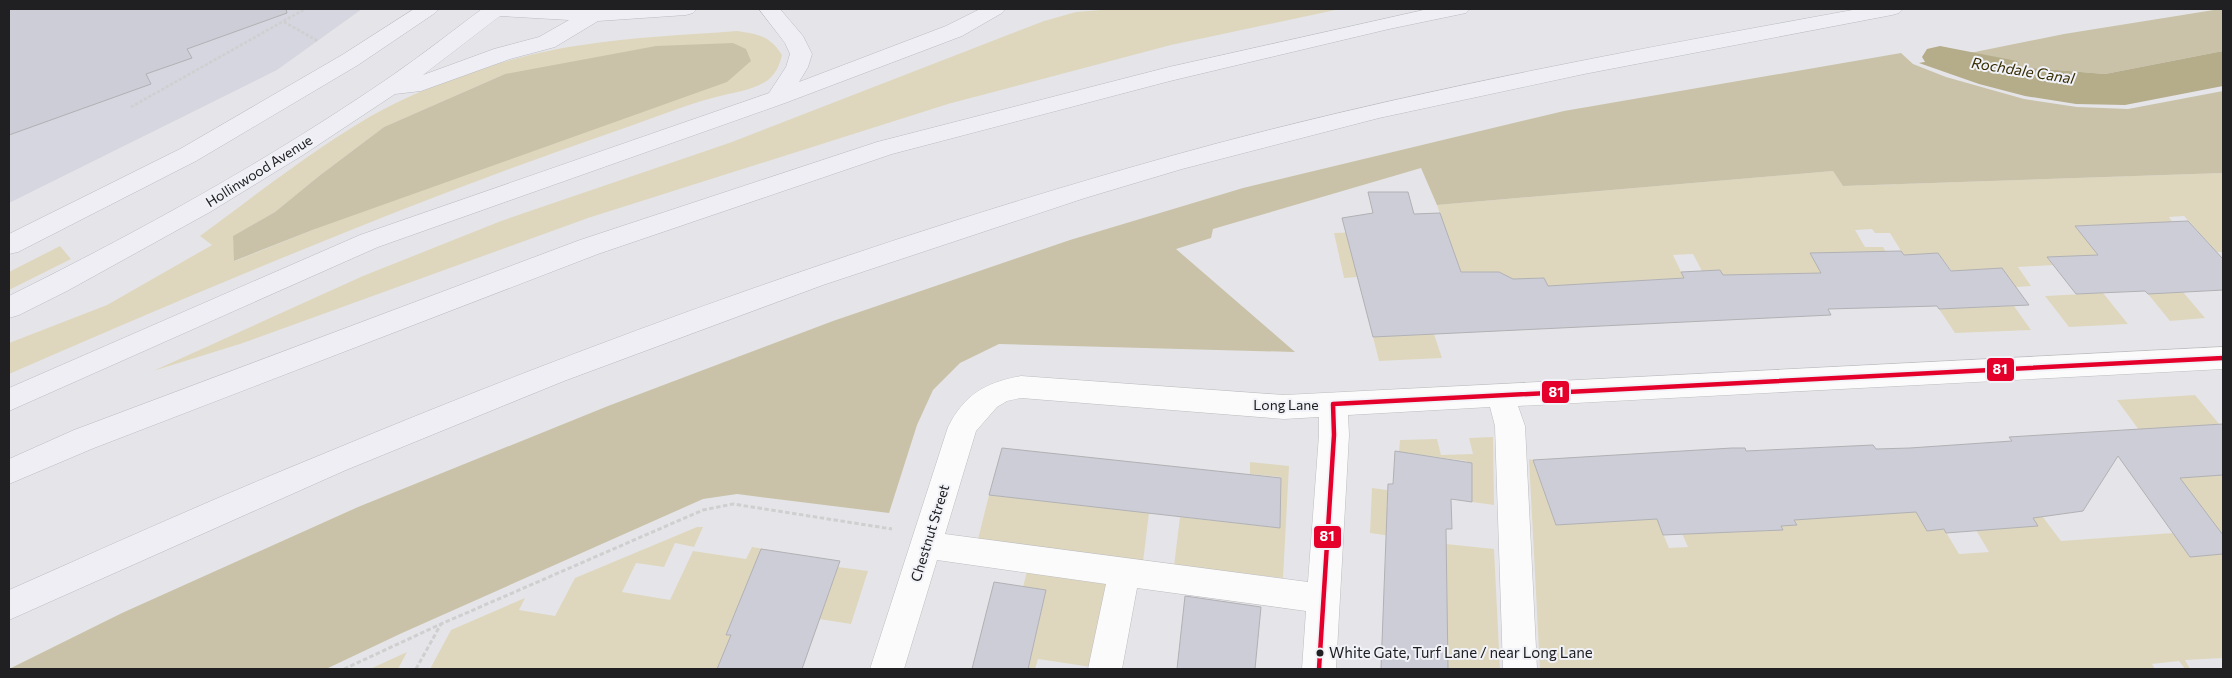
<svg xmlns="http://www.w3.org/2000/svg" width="2232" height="678" viewBox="0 0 2232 678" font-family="Commissioner,sans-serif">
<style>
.built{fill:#d5d6df}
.green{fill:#ded7be;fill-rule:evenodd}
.forest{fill:#c9c2a8}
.water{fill:#b5ac8a}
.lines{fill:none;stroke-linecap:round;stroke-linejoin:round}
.canal{fill:#b5ac8a;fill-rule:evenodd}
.building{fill:#cccdd7;stroke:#b1b1b4}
.minor-casing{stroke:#bdbdc0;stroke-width:1}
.highway-casing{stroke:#babbc2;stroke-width:1}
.path-far1{stroke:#cfcfd0;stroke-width:2.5;stroke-dasharray:3 2;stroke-linecap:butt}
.path{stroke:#cfcfd0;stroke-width:3;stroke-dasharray:4.5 2.5;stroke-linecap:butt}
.minor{fill:#fbfbfc;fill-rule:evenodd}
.highway{fill:#eeeef4;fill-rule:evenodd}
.bus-1-casing{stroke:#f1f2f8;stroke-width:8}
.bus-1{stroke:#e4002b;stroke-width:4.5}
.bus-dot{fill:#202022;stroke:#f1f2f8;stroke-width:2}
.labels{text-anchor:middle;stroke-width:4;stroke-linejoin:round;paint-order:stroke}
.street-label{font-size:14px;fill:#202022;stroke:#f1f2f8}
.water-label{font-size:15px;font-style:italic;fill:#362c01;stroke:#f1f2f8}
.near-bus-label{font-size:15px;fill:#202022;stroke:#f1f2f8;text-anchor:start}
.line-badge{stroke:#f1f2f8;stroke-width:2}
.badge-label{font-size:14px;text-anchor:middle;font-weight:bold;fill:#fff}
</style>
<rect width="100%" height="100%" fill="#e5e5e9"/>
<path class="built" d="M9,9H362L277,70L9,203Z"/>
<path class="green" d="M1113,9H1340L1171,45L948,104L588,218L243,343L153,371L363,276L501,221L732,142L1044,21L1076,12Z
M737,31C758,34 770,36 782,55C780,64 776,74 768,80C752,91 734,92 716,97C682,106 649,120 616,131C410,202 209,287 9,374V343L107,305L212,245L200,236C253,197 305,156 361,122C422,85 511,55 582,45C633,37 685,35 737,31ZM505,74L315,229L235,261L233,236L275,212L319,176L384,127Z
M1833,171L1843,186L2223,173V252H2217L2184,216L2169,217L2173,223L2112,249L2093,225L2076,226L2104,263L2070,264L2064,256L2048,257L2054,265L2018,267L2031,286L2016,287L2003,269L1952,271L1938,253L1920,254L1906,259L1890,233H1875L1872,229L1855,230L1865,247H1883L1920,306L1905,307L1881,268L1877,267L1867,252L1810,253L1838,302L1811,279L1807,273L1733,275L1745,319L1720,271H1702L1693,254L1673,255L1684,278L1646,280L1666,323L1563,327L1544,278H1529L1508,288L1503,274L1499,272H1485L1482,275L1398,289L1361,291L1357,277L1344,278L1334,233L1445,229L1437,205Z
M60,246L71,259L9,290V272Z
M2183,292L2205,318L2170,321L2148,294Z
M2103,293L2128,324L2069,327L2045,296Z
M2014,306L2031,330L1955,333L1939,309Z
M1434,334L1442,358L1379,361L1373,337Z
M2195,395L2220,425L2139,430L2117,400Z
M1493,437L1494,505L1472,502V476L1467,475V461L1399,452L1400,440L1437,439L1441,455L1473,454L1469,438Z
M1529,459L1533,460L1556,525L1657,519L1669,548L1688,547L1680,529L1727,502L1741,532L1782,530L1781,526L1797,524L1778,487L1893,471L1927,531L1944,529L1959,554L1989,552L1973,525L1997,463H2002L2061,541L2173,533L2190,557L2223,554V658L2185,660L2190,669H2185L2179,661L2152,664L2155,669H1540Z
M1250,462L1289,466L1283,578L1174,566L1180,517L1280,528L1281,477L1250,474Z
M2223,475V535L2155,479Z
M1372,488L1387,490V495L1392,496L1420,540L1370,533Z
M989,495L1149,513L1143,562L977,543Z
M697,527H703L694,547L675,543L664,567L636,563L622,592L670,600L693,551L746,559L752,547L782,552L772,577L751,574L726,634L750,639L723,655L717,669H430L451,630L525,598L519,610L555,616L575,578Z
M1446,544L1494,549L1500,669H1448Z
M838,567L868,571L851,624L819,619Z
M1028,567L1107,578L1091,667L1038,659L1035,669H1028L1046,590L1023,587Z
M407,652L398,669H370Z"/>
<path class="forest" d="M2220,9L2223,11V51L2105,74L2020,67L1960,55L2064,34Z
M733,43L746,49L751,61L727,82L315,229L234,261L233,236L275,212L319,176L384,127L505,74L656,46Z
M1901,53L1913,64L1946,77L2024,99L2077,107L2128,109L2223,91V173L1843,186L1833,171L1437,205L1421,168L1213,229L1211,238L1176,249L1295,352L999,344L960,363L933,390L917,425L889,513L737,494L703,499L402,633L326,669H9L122,613L358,507L608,406L833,321L1070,240L1243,188L1564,111Z"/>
<path class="water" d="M2223,51V86L2125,105L2076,104L2025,96L1979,84L1919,63L1960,55L2020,67L2105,74Z"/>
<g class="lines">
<path class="canal" d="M1940,46L2017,61L2022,69L2017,77L2004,80L1927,65L1922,57L1927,49Z"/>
</g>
<path class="building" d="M9,9H286L287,13L187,49L192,58L146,74L151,84L9,135Z
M1368,192H1408L1414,214L1440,213L1461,272H1499L1513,279L1544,278L1548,286L1684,278L1681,272L1720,270L1723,275L1821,273L1810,253L1901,251L1904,255L1938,253L1951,271L2002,268L2029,305L1939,309L1937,306L1828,309L1831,315L1373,337L1342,218L1373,213Z
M2188,221L2223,259V290L2148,294L2145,291L2076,294L2047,257L2098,255L2075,226Z
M2223,424V475L2180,478L2223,535V554L2190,557L2118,456L2083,511L2033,518L2038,526L1946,533L1944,529L1927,531L1916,512L1794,520L1797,525L1781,526L1783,530L1663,535L1657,519L1556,525L1533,460L1732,448H1745L1746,451L1873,445L1876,449L1910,448L2012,441L2009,437Z
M1002,448L1281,478L1280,528L989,495Z
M1395,451L1472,463V502L1451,499L1452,529H1446L1448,669H1381L1388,484H1393Z
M761,549L840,561L802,669H717L731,635H726Z
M994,582L1046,590L1028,669H972Z
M1185,596L1261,607L1255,669H1177Z"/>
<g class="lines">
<g class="minor-casing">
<path id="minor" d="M2223,347V369L1518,406L1525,426L1537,669H1503L1495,426L1490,407L1348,415L1349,435L1336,669H1302L1306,611L1137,588L1122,669H1088L1106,584L937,560L904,669H870L948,427C965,394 985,383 1021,376L1284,395ZM1021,398L1284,419L1319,417V435L1308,582L945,534L976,431L997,407L1007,401Z"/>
</g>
<g class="highway-casing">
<path id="highway" d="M414,9H439L435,13L358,65L196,161L18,252L9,254V234L180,149L342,55Z
M482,9H697L693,13L686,15L598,21L555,47L510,59L421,91L395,94L303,155L210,212L67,291L19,315L9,318V296C140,231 269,160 390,77C422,55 451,32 482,9ZM500,16L569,20L539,37L494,49L423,75Z
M759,9H780L803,36L812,54L808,67L799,82L946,26L980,9H1006L1002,13L962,36L785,103L378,247L9,411V388L360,235L769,93L786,67L790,54L785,43Z
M1428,9H1470L1466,13L1389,29L1170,81L892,154L598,254L94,448L9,484V459L74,430L580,240L877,142L1169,67Z
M1858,9H1903L1899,13L1892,15L1584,74L1379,118L1182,169L1085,198L823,285L564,381L346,470L9,620V590C113,544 217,497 323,454C599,339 882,237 1171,156C1396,93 1628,51 1858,9Z"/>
</g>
<path class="path-far1" d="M284,22L318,41
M131,107L305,9"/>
<path class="path" d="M344,669L441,624L703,510L733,504L892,529
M416,669L441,624"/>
<use href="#minor" class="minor"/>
<use href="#highway" class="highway"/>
<g class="bus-1-casing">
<path id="bus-1" d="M1333,404L2223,358
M1319,669L1334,435L1333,404"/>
</g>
<use href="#bus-1" class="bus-1"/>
</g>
<circle class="bus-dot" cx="1320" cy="653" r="4.5"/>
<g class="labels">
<g class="street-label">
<text transform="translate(259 171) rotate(-32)" y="5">Hollinwood Avenue</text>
<text x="1286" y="410">Long Lane</text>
<text transform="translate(930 533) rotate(-73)" y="5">Chestnut Street</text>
</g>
<g class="water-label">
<text transform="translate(2023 71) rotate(9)" y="5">Rochdale Canal</text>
</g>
<g class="near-bus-label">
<text x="1329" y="658">White Gate, Turf Lane / near Long Lane</text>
</g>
</g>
<g class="line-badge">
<rect x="1986" y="357" width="29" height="25" rx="5" fill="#e4002b"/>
<rect x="1541" y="380" width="29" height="24" rx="5" fill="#e4002b"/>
<rect x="1313" y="525" width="29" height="24" rx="5" fill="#e4002b"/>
</g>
<g class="badge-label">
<text x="2000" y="374">81</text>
<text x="1556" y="397">81</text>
<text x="1327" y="541">81</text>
</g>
<rect width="2232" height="678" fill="none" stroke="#202022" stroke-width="20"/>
</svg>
